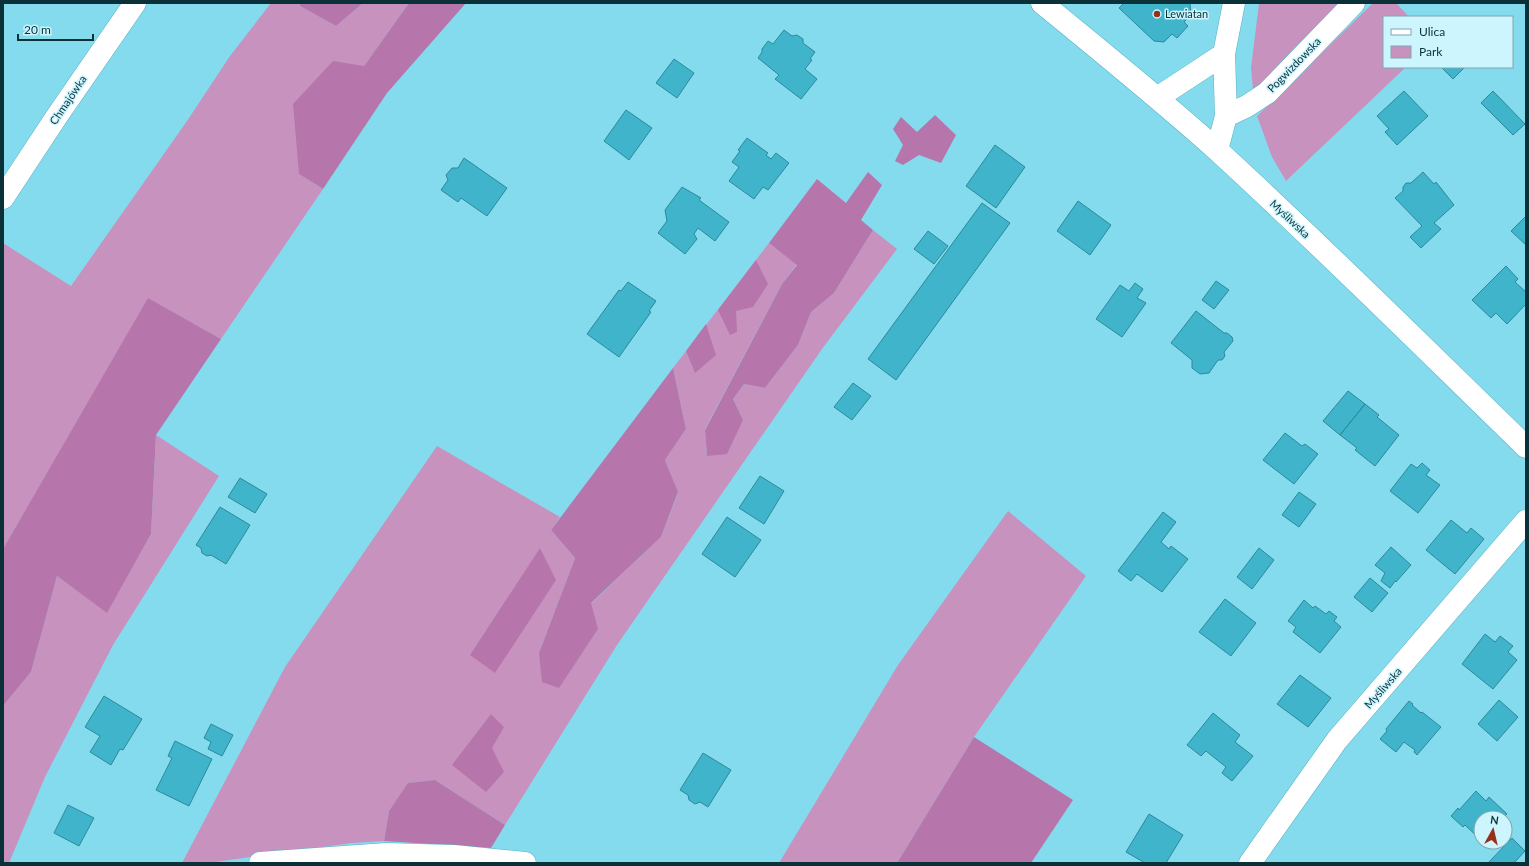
<svg xmlns="http://www.w3.org/2000/svg" width="1529" height="866" viewBox="0 0 1529 866" font-family="Lato,sans-serif">
<style>
.green{fill:#c892be}
.forest{fill:#b676ab}
.building{fill:#3fb4ca;stroke:#2d899a}
.lines{fill:none;stroke-linecap:round;stroke-linejoin:round}
.minor-casing{stroke:#5ab1c2;stroke-width:23}
.minor{stroke:#fff;stroke-width:22}
.poi-dot{fill:#982f1b;stroke:#ccf5fe;stroke-width:1.5}
.labels{text-anchor:middle;stroke-width:3;stroke-linejoin:round;paint-order:stroke}
.poi-label{font-size:11px;fill:#0a3138;stroke:#ccf5fe;text-anchor:start}
.street-label{font-size:11px;fill:#0a3138;stroke:#ccf5fe}
</style>
<rect width="100%" height="100%" fill="#85dbee"/>
<path class="green" d="M271,3H300V6L336,26L363,3H409L364,66L299,174L323,189L221,339L149,299L3,549V243L71,286L187,121L230,56Z
M1259,3H1346L1253,90L1251,68Z
M1373,3H1396L1409,17H1384V67H1406L1286,181L1272,157L1257,116Z
M873,230L897,249L822,349L617,645L505,825L435,780L409,783L389,811L384,841L352,843L208,863H182L285,667L437,446L560,517L551,530L575,558L539,653L661,537L678,493L665,460L686,429L673,368L769,243L797,264L782,284L705,429L707,456L743,420L733,399L744,384L765,388L798,345L811,312L834,293Z
M156,435L219,476L113,645L45,777L9,863H3V706L31,672L57,576L107,612L151,534Z
M1008,511L1086,576L974,737L897,863H779L898,665Z"/>
<path class="forest" d="M300,3H363L336,26L300,6Z
M409,3H466L387,93L323,189L299,174L293,104L333,61L364,66Z
M935,115L956,135L941,163L919,155L903,165L895,161L903,145L893,129L901,117L917,132Z
M868,172L882,185L861,220L873,230L834,293L811,312L798,345L765,388L744,384L733,399L743,420L727,454L707,456L705,430L782,284L797,265L769,243L817,179L846,203Z
M756,260L768,284L753,307L736,311L737,332L730,335L718,310Z
M148,298L221,339L156,435L151,534L107,613L57,576L31,672L3,706V549Z
M706,324L716,355L695,373L686,351Z
M673,368L686,429L665,460L678,492L661,537L591,603L598,629L559,688L542,682L539,653L575,558L551,530Z
M540,548L556,580L495,673L470,655Z
M491,714L504,727L492,748L504,772L486,792L452,765Z
M974,737L1073,800L1031,863H897Z
M435,780L505,825L491,848L384,841L389,811L408,783Z"/>
<path class="building" d="M1124,3H1190L1191,15L1184,22L1188,26L1177,38L1172,34L1164,42L1154,41L1119,8Z
M784,30L792,36L797,35L803,39V43L815,52L810,59L812,60L805,69L817,79L801,99L775,79L779,75L758,58L762,52V49L768,41L773,44Z
M674,59L694,73L677,98L656,83Z
M1441,67H1465L1453,79Z
M1404,91L1428,116L1397,145L1385,132L1389,129L1377,116Z
M1493,91L1525,124L1513,135L1481,103Z
M626,110L652,128L629,160L604,141Z
M747,138L768,153L766,155L771,159L776,153L789,163L768,190L763,187L754,199L729,181L739,167L732,162L740,151L738,150Z
M995,145L1025,167L996,208L966,186Z
M464,158L507,188L487,216L461,198L458,202L441,190L448,180L446,175L452,168H458Z
M1423,172L1434,184L1436,182L1454,205L1434,223L1441,229L1421,248L1410,237L1422,226L1395,198L1403,191V187L1406,183H1411Z
M682,187L701,198L699,200L729,222L715,241L698,228L694,234L697,239L685,254L658,233L667,221L665,210Z
M1078,201L1111,225L1090,255L1057,231Z
M982,203L1010,223L896,380L868,359Z
M1526,216V245L1511,231Z
M928,231L948,246L934,264L914,249Z
M1506,266L1518,279L1515,282L1526,292V304L1507,324L1496,313L1491,318L1472,300Z
M1216,281L1229,290L1214,309L1202,300Z
M628,282L656,301L649,311L651,312L619,357L587,334L619,290L621,291Z
M1135,283L1143,289L1137,298L1146,303L1122,337L1096,319L1120,285L1129,291Z
M1196,311L1224,333H1227L1232,337L1233,341L1224,352L1225,356L1222,360H1218L1209,373L1200,374L1192,368V360L1171,343Z
M853,383L871,396L852,420L834,407Z
M1348,391L1365,404L1340,435L1323,421Z
M1365,404L1379,415L1377,417L1399,435L1375,466L1355,450L1357,448L1340,435Z
M1285,433L1302,446L1305,444L1318,454L1294,484L1263,460Z
M1422,463L1430,470L1426,475L1440,485L1418,513L1390,491L1411,464L1417,468Z
M760,476L784,491L764,524L739,508Z
M240,478L267,494L255,513L228,497Z
M1299,492L1316,504L1299,527L1282,515Z
M220,507L250,525L226,564L211,555L207,556L202,553L201,548L196,545Z
M1163,512L1176,522L1161,542L1169,549L1171,546L1188,559L1162,592L1137,574L1131,581L1118,571Z
M727,517L761,540L735,577L702,554Z
M1451,520L1467,533L1471,528L1484,539L1455,574L1426,550Z
M1391,547L1411,565L1396,582L1395,581L1390,588L1381,581L1385,573L1375,565Z
M1259,548L1274,560L1252,589L1237,577Z
M1370,578L1388,593L1372,612L1354,597Z
M1225,599L1256,623L1231,656L1199,632Z
M1304,600L1313,608L1315,606L1326,614L1329,611L1337,617L1334,621L1341,627L1320,653L1293,632L1296,627L1288,621Z
M1485,634L1495,642L1500,636L1513,646L1508,652L1517,660L1493,689L1462,664Z
M1300,675L1331,698L1308,727L1277,704Z
M104,696L142,719L123,750L120,749L111,765L90,752L100,736L85,727Z
M1499,700L1518,717L1497,741L1478,724Z
M1409,701L1413,704L1412,705L1421,713L1422,712L1441,727L1417,755L1414,752L1415,750L1404,742L1396,752L1380,739L1387,731L1386,729Z
M1213,713L1240,735L1235,742L1253,756L1232,781L1222,773L1226,767L1206,751L1201,756L1187,745Z
M211,724L233,735L222,756L208,749L211,742L204,738Z
M175,741L212,759L189,806L156,790L172,758L168,756Z
M703,753L731,770L708,807L700,802L695,804L689,800L688,795L680,790Z
M1476,791L1486,801L1489,797L1507,814L1503,818H1481V840L1465,825L1463,827L1451,816L1458,808L1459,810Z
M68,805L94,818L79,846L54,833Z
M1149,814L1183,835L1166,863H1145L1126,852Z
M1512,838L1525,851L1514,863H1488Z"/>
<g class="lines">
<g class="minor-casing">
<path id="minor" d="M1042,3C1101,51 1160,99 1217,150C1322,246 1423,347 1526,447
M1157,98L1224,54
M1226,116L1247,106L1267,93L1354,3
M1217,150L1226,116L1224,54L1234,3
M3,198L57,116L135,3
M260,863L386,854L454,856L525,863
M1250,863L1337,740L1526,521"/>
</g>
<use href="#minor" class="minor"/>
</g>
<circle class="poi-dot" cx="1157" cy="14" r="4"/>
<g class="labels">
<g class="poi-label">
<text x="1165" y="18">Lewiatan</text>
</g>
<g class="street-label">
<text transform="translate(1294 65) rotate(-46)" y="4">Pogwizdowska</text>
<text transform="translate(68 100) rotate(-56)" y="4">Chmajówka</text>
<text transform="translate(1290 219) rotate(43)" y="4">Myśliwska</text>
<text transform="translate(1383 688) rotate(-49)" y="4">Myśliwska</text>
</g>
</g>
<rect width="1529" height="866" fill="none" stroke="#0a3138" stroke-width="8"/>
<rect x="1383" y="16" width="130" height="52" fill="#ccf5fe" stroke="#7ea7af"/>
<rect x="1391" y="29" width="20" height="6" fill="#ffffff" stroke="#7ea7af"/>
<text x="1419" y="36" font-size="12" fill="#0a3138">Ulica</text>
<rect x="1391" y="46" width="20" height="12" fill="#c892be" stroke="#7ea7af"/>
<text x="1419" y="56" font-size="12" fill="#0a3138">Park</text>
<g transform="translate(1493 830) rotate(8)"><circle r="19" fill="#ccf5fe" stroke="#7ea7af"/>
<path d="M0-3L7 15L0 10L-7 15Z" fill="#982f1b"/>
<text y="-6" font-size="11" font-weight="bold" text-anchor="middle" fill="#0a3138">N</text>
</g>
<path d="M18 34v6h75v-6" fill="none" stroke="#0a3138" stroke-width="2"/>
<text x="24" y="34" font-size="12" fill="#0a3138" stroke="#ccf5fe" stroke-width="3" paint-order="stroke">20 m</text>
</svg>
